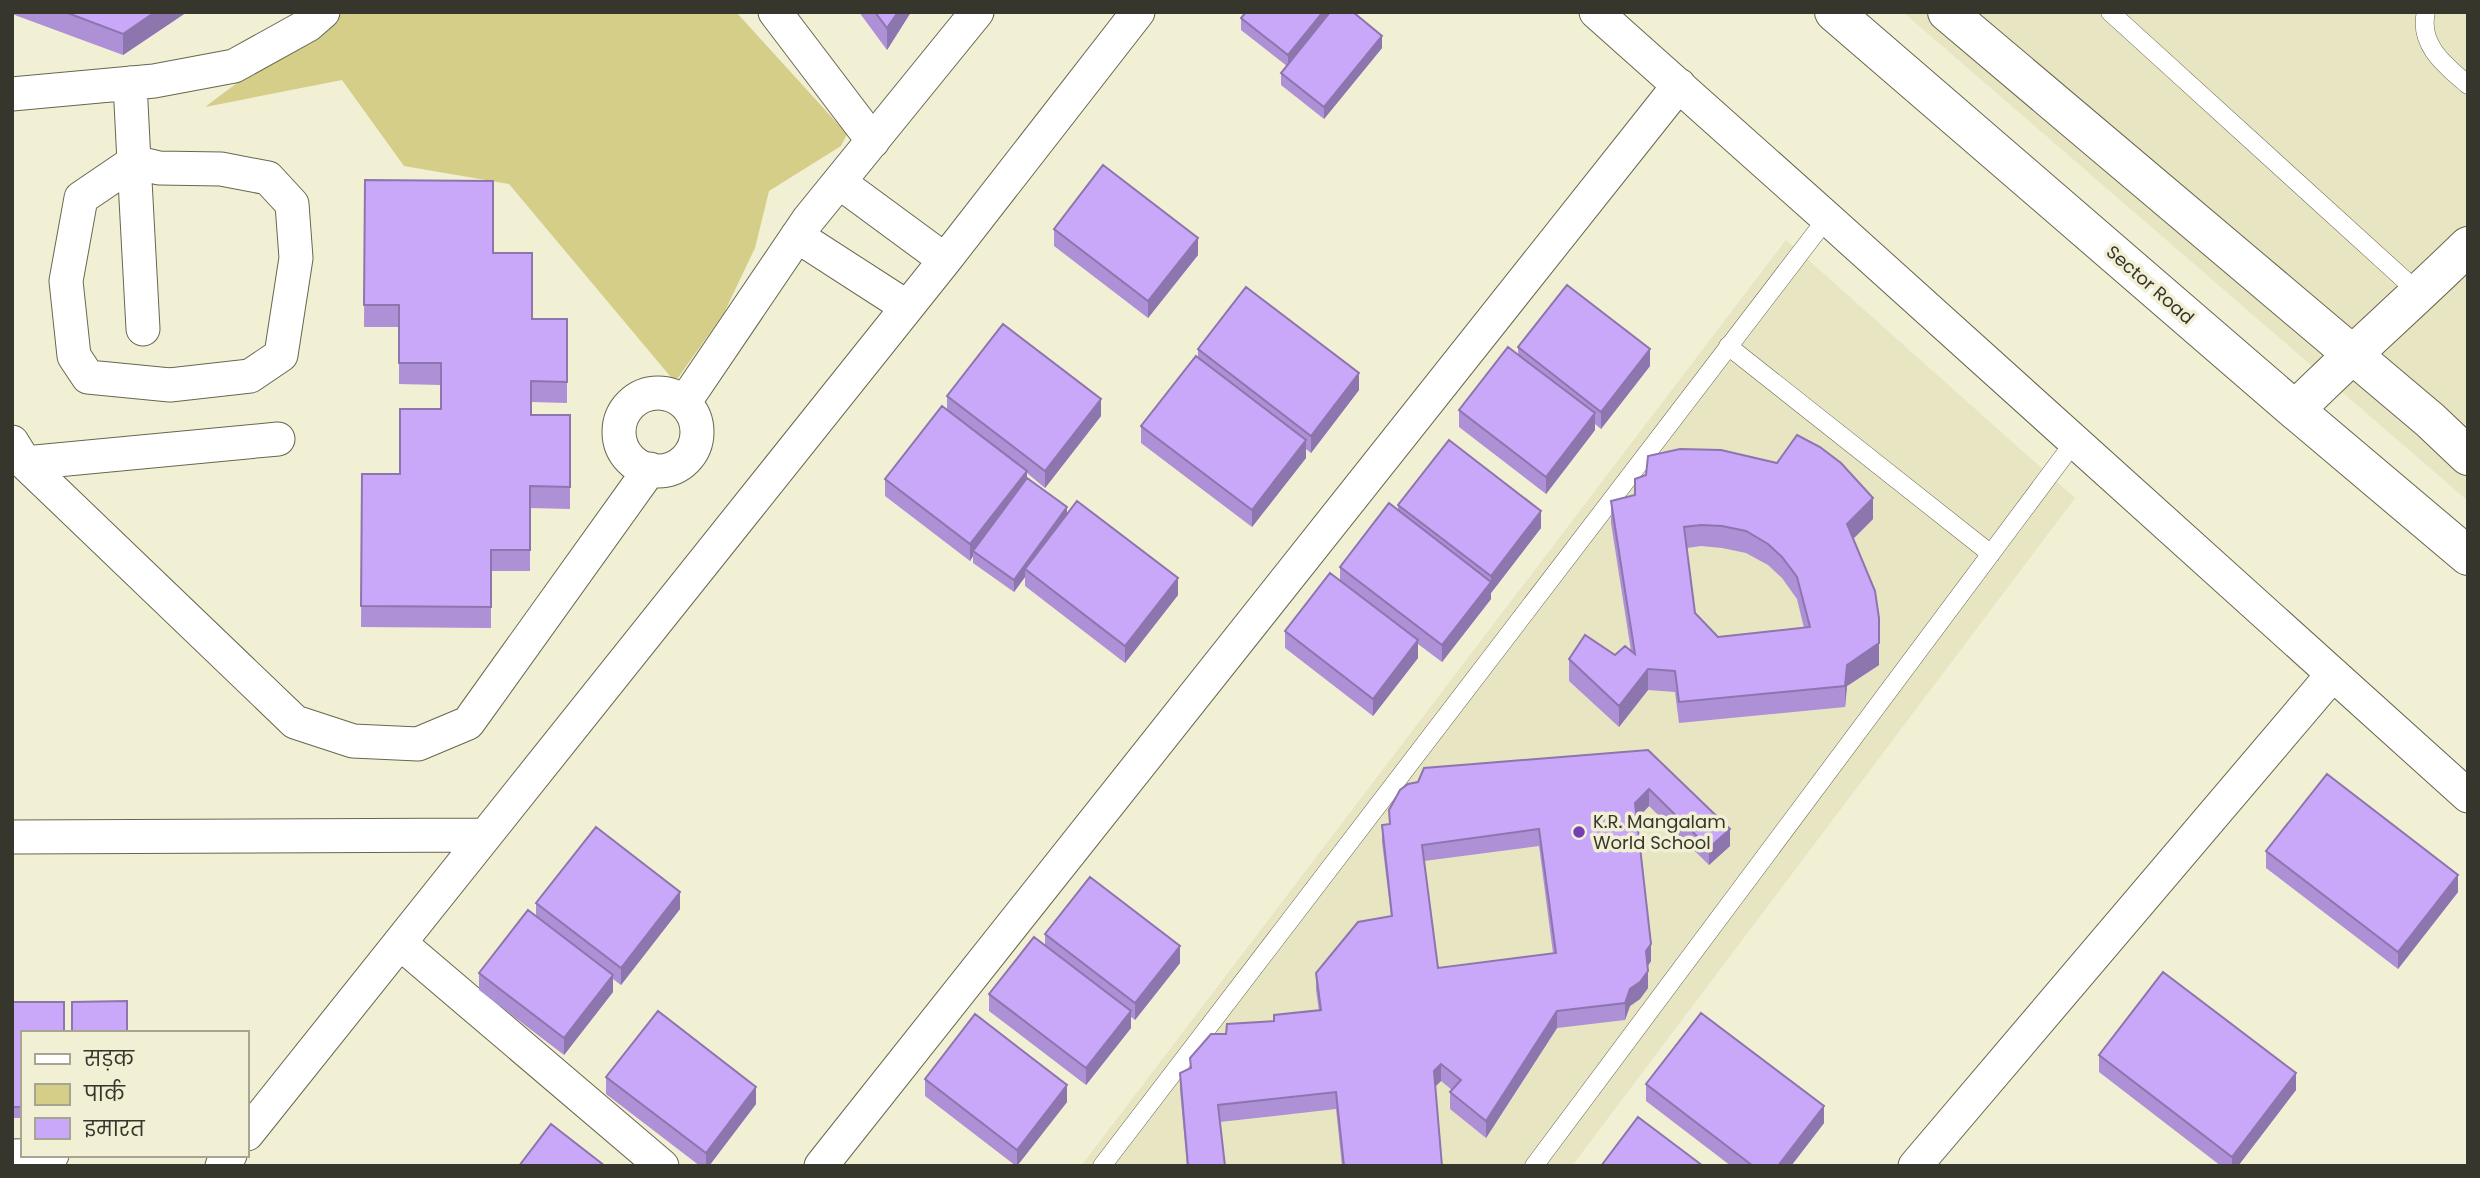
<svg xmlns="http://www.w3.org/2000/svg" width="2480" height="1178" viewBox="0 0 2480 1178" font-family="Poppins,'Noto Sans Devanagari',sans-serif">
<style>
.built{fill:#e8e5c3}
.green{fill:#d5ce88}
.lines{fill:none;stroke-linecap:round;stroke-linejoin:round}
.lane-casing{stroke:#68664f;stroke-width:19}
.street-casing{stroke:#68664f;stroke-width:35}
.secondary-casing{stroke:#68664f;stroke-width:40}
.lane{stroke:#fff;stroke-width:18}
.street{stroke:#fff;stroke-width:33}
.secondary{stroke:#fff;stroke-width:38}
.wall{fill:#ad90d6;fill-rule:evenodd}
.shaded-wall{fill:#8d75ae}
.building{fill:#c9a7f9;stroke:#8d75ae;stroke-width:2;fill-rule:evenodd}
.poi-dot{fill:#773eb4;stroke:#f1efd4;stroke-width:2.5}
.labels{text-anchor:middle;stroke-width:7;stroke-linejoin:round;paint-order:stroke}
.street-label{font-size:18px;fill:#37362c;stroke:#f1efd4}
.poi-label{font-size:18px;fill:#37362c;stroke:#f1efd4;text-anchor:start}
</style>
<rect width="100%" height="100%" fill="#f1efd4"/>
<path class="built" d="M1903,12H2468V501Z
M1786,240L2075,498L1572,1166H1081Z"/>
<path class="green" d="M332,12H736L847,134L841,146L769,191L755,248L724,313L675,382L509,184L404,166L342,80L205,107Z"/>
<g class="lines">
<g class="lane-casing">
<path id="lane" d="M2110,12L2419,293
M2426,12C2418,45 2446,66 2468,85
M1728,346L1991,554
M1102,1166L1827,218
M1534,1166L2075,441"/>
</g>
<g class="street-casing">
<path id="street" d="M775,12L873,141
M1596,12L1827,218L2468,796
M130,83L134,162L81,198L66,281L74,356L88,377L170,385L250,376L281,355L296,258L292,204L268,178L221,169L159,168L134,162L143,329
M12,94L154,81L234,66L308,25L323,12
M839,182L945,260
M797,236L907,307
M619 432a39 39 0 1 1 78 0a39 39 0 1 1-78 0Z
M684,403L808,220L977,12
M12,442L25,463L295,722L353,741L418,744L468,723L650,469
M25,463L278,439
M12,837L485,835
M400,943L662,1166
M247,1134L945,260L1138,12
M12,1156L52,1155
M222,1166L230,1155
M821,1166L1679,85
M1915,1166L2333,674"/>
</g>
<g class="secondary-casing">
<path id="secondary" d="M1834,12L2295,410L2468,556
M1947,12L2430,420L2468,456
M2295,410C2351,354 2411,302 2468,246"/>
</g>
<use href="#lane" class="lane"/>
<use href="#street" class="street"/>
<use href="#secondary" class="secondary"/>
</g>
<path class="wall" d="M12,12H187L123,55L12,14Z
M859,12H911L887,50Z
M1241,18L1382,48L1324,119L1281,85V73L1287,66L1241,30Z
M365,180L493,253L532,319H567V403L531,402V415H570V509L530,508V571H491V628L361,627L362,474H400L441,409V385L399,384V327H364Z
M1054,229L1198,255L1148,318L1054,246Z
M1518,347L1650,366L1601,429L1595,424V430L1546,494L1459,427V410L1518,354Z
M1198,349L1359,390L1311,453L1306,449V458L1252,527L1141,443V426L1198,358Z
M947,396L1101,416L1045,488L1027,473V479L1067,514L1178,595L1125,663L1025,586V577L1014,592L973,563V556L970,561L885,496V479L947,410Z
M1611,501L1873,519L1853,539L1879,665L1847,686L1845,707L1679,723L1675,692L1648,690L1619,727L1569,681V659L1615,655L1631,651L1611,523ZM1701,546L1722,548L1746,553L1768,565L1782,578L1797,599L1804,628L1718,637L1695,613L1687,548Z
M1398,505L1541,528L1491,593V599L1442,662L1418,644V658L1373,716L1285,648V631L1340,581V567L1398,510Z
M1648,750L1730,846L1709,865L1649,806L1637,819L1651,961L1648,966V988L1640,999L1630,1006L1625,1020L1557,1028L1486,1138L1450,1109V1092L1452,1090L1441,1081L1435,1086L1442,1166H1342L1336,1109L1220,1122L1225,1166H1187L1180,1090V1073L1190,1069V1058L1226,1034L1274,1021L1319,1011L1316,990V973L1391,916L1382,842V825L1389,824V810ZM1539,846L1553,953L1438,968L1424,861Z
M2266,851L2458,892L2398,969L2266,868Z
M536,903L680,909L621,985L613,979V992L564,1055L479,990V973L536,916Z
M1045,934L1180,963L1135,1020L1131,1017V1028L1086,1085L989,1011V994L1045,946Z
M12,1002L23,1033V1118H12Z
M2099,1055L2296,1090L2238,1166H2221L2099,1072Z
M606,1077L756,1104L709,1166H700L606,1094Z
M925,1079L1067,1102L1017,1166H1016L925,1096Z
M1646,1084L1824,1123L1791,1166H1731L1646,1101Z"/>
<path class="shaded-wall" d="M155,12H187L123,55V34Z
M898,12H911L887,50V28Z
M1323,12H1332L1288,67V55Z
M1382,36V48L1324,119V107Z
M1198,238V255L1148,318V301Z
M1650,349V366L1601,429V412Z
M1359,373V390L1311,453V436Z
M1101,399V416L1045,488V471Z
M1595,413V430L1546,494V477Z
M1306,440V458L1252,527V510Z
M1027,471V488L973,551V556L970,561V544Z
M1873,498V519L1847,545V524Z
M1067,507V519L1025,569V577L1014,592V580Z
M1541,511V528L1491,593V599L1442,662V645L1491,582V576Z
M1178,578V595L1125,663V646Z
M1418,640V658L1373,716V699Z
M1879,643V665L1847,686L1845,707V686L1847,665Z
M1648,669V690L1619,727V706Z
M1649,789V806L1635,820V803Z
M1730,829V846L1709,865V848Z
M2458,875V892L2398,969V952Z
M680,892V909L621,985V968Z
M1651,944V961L1646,968V951Z
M1180,946V963L1135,1020V1003Z
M1648,971V988L1640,999L1630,1006L1625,1020V1003L1630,989Z
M613,975V992L564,1055V1038Z
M1131,1011V1028L1086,1085V1068Z
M1557,1011V1028L1486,1138V1121Z
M1441,1064V1081L1434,1088V1071Z
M2296,1073V1090L2238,1166H2232V1157Z
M1067,1085V1102L1017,1166V1150Z
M756,1087V1104L709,1166H706V1153Z
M1824,1106V1123L1791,1166H1778Z"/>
<path class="building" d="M65,12H155L123,34Z
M875,12H898L887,28Z
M1246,12H1323L1288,55L1241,18Z
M1330,12H1353L1382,36L1324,107L1281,73Z
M1103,165L1198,238L1148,301L1054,229Z
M365,180L493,181V253H532V319H567V382L531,381V415H570V487L530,486V550H491V607L361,606L362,474H400V409H441V363H399V305H364Z
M1567,285L1650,349L1601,412L1518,347Z
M1246,287L1359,373L1311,436L1198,349Z
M1003,324L1101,399L1045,471L947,396Z
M1508,347L1595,413L1546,477L1459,410Z
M1196,356L1306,440L1252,510L1141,426Z
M942,406L1027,471L970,544L885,479Z
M1797,435L1820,447L1841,463L1873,498L1847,524L1875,591L1879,618V643L1847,665L1845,686L1679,702L1675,671L1648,669L1619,706L1569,659L1585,635L1615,655L1625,646L1635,654L1611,501L1635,495V479L1646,475L1648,456L1680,449L1721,450L1777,463ZM1701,525L1722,526L1746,531L1768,544L1782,557L1797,577L1810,627L1718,637L1695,613L1684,527Z
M1449,440L1541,511L1491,576L1398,505Z
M1027,478L1067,507L1014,580L973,551Z
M1077,501L1178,578L1125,646L1025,569Z
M1389,503L1491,582L1442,645L1340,567Z
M1330,573L1418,640L1373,699L1285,631Z
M1648,750L1730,829L1709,848L1649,789L1635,803L1651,944L1646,951L1648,971L1640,982L1630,989L1625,1003L1557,1011L1486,1121L1450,1092L1461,1080L1441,1064L1434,1071L1442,1166H1344L1336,1092L1218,1105L1225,1166H1188L1180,1073L1191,1068L1190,1058L1211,1034H1226L1227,1024L1274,1021V1015L1321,1010L1316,973L1358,922L1392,916L1382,825L1390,824L1389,810L1400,790L1408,784L1418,782L1424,768ZM1539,829L1556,953L1438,968L1422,845Z
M2327,774L2458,875L2398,952L2266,851Z
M596,827L680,892L621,968L536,903Z
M1090,877L1180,946L1135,1003L1045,934Z
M528,910L613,975L564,1038L479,973Z
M1034,937L1131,1011L1086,1068L989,994Z
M2163,972L2296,1073L2232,1157L2099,1055Z
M127,1001V1033H72V1002Z
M12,1002H64V1033H23V1107H12Z
M658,1011L756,1087L706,1153L606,1077Z
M1701,1013L1824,1106L1778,1166H1753L1646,1084Z
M975,1014L1067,1085L1017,1150L925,1079Z
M1638,1117L1703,1166H1601Z
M551,1124L605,1166H519Z"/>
<circle class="poi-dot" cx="1579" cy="832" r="7"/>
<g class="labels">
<g class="street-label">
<text transform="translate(2150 285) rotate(41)" y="6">Sector Road</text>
</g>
<g class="poi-label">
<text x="1593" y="828">K.R. Mangalam<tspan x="1593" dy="21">World School</tspan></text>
</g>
</g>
<rect width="2480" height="1178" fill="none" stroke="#37362c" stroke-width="28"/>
<rect x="21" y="1031" width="228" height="126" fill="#f1efd4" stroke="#a7a591" stroke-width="2"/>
<rect x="35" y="1054" width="35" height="10" fill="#ffffff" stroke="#a7a591" stroke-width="2"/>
<text x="84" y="1066" font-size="21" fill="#37362c">सड़क</text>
<rect x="35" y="1084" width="35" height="21" fill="#d5ce88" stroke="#a7a591" stroke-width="2"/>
<text x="84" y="1101" font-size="21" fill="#37362c">पार्क</text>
<rect x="35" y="1118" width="35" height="21" fill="#c9a7f9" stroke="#a7a591" stroke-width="2"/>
<text x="84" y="1136" font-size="21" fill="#37362c">इमारत</text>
</svg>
